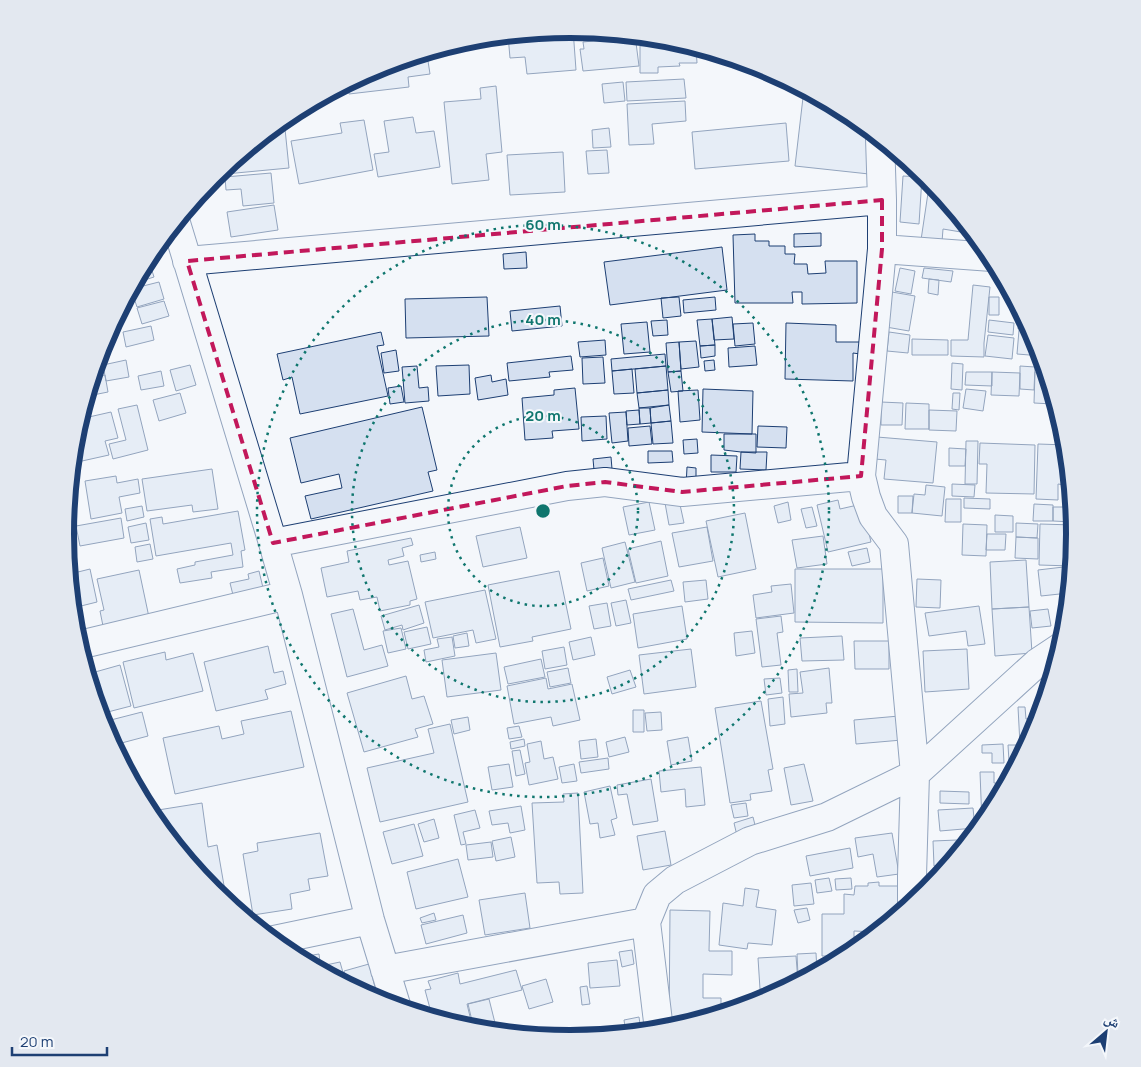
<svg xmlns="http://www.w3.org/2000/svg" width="1141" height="1067" viewBox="0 0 1141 1067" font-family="Manrope,'Noto Naskh Arabic',sans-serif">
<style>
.building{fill:#d5e0f0;stroke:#1d3f73}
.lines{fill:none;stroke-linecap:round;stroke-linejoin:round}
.minor-casing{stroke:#1d3f73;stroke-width:30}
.minor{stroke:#f4f7fb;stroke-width:28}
.marked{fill:none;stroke:#c2185b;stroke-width:4;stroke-dasharray:10 6;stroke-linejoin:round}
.ring{fill:none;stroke:#0f766e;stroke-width:2.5;stroke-dasharray:2.5 5}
.rim{fill:none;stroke:#1d3f73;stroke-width:6}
.centre{fill:#0f766e;stroke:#f4f7fb;stroke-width:2.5}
.ring-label{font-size:15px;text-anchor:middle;font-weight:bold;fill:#0f766e;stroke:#f4f7fb;stroke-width:4;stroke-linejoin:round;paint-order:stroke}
</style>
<rect width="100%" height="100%" fill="#f4f7fb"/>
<path class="building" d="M573,29L576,70L527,74L525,57L510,58L508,35Z
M631,35H635L639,66L583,71L580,49H584L583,42L603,40L602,37Z
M688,44L696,47L697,63H679L680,66L658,67V73H640V46Z
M414,56L415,63L428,61L430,74L408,77L409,87L349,94L347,83L376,68L388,67V64Z
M730,57L748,62H730Z
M684,79L686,98L627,101L626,82Z
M623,82L625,101L604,103L602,84Z
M496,86L502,152L486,154L489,180L452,184L444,102L481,99L480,88Z
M804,89L851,114L873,132L869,174L795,166Z
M685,101L686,121L652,124L654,144L629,145L627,104Z
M413,117L416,133L434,131L440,167L378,177L374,154L389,152L384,121Z
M284,119L289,168L215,175Z
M364,120L373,170L299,184L291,141L342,133L340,123Z
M786,123L789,161L695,169L692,132Z
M609,128L611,147L593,148L592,130Z
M607,150L609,173L588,174L586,151Z
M563,152L565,192L510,195L507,155Z
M271,173L274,203L243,206L241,189L226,190L225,177Z
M903,176L922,177L919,224L900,222Z
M928,193L942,195L968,226L967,233L943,229L942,242L921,240Z
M274,205L278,230L231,237L227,212Z
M821,233V246L794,247V234Z
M755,234V241H769V246H785V254H795L794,264H807L808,274L826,273L825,261H857V303L802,304V292H792L793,303H735L733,235Z
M722,247L727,290L610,305L604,262Z
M526,252L527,268L504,269L503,254Z
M148,258L154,277L135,283Z
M900,268L915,271L911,294L895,291Z
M924,268L953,271L951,282L922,278Z
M929,279L939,280L938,295L928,293Z
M159,282L164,299L137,307L131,289Z
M973,285L990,287L984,343V357L951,356V340H968Z
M892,292L915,296L909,331L886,327Z
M487,297L489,336L406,338L405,299Z
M679,297L681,316L663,318L661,298Z
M715,297L716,310L684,313L683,300Z
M989,297H999V315H989Z
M164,301L169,316L142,324L137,308Z
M124,304L126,311L118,314Z
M560,306L562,326L512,331L510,311Z
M1019,309H1020L1031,330L1018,329Z
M732,317L734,339L714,340L712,319Z
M712,319L715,345L700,346L697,320Z
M667,320L668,335L653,336L651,321Z
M989,320L1014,323L1013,335L988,332Z
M647,322L650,352L624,354L621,324Z
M753,323L755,344L735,346L733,324Z
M786,323L836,325V342H860V354L853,353V381L785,379Z
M151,326L154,340L126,347L123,332Z
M1019,330L1032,331L1037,341L1042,356L1017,354Z
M381,332L384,345L377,346L388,396L300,414L292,377L283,380L277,354Z
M889,332L910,335L908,353L887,351Z
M988,335L1014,338L1012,359L985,356Z
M912,339L948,340V355H912Z
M605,340L606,355L580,357L578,342Z
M696,341L699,367L681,369L679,342Z
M679,342L681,371L668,372L666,343Z
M715,345V356L701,358L700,346Z
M755,346L757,365L729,367L728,348Z
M396,350L399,371L384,373L381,353Z
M665,354L666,366L612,371L611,359Z
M571,356L573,370L549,372L550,377L509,381L507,363Z
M603,357L605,383L583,384L582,358Z
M126,360L129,377L106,381L103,365Z
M714,360L715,370L705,371L704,361Z
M952,363L963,364L962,390L951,389Z
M190,365L196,385L176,391L170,370Z
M469,365L470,394L438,396L436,366Z
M417,366L419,388L428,387L429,401L405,403L402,367Z
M666,366L668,390L637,393L635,369Z
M1020,366L1035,367L1034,390L1020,389Z
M632,369L634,393L614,394L612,371Z
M161,371L164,386L141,390L138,376Z
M681,371L683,391L671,392L668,372Z
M966,372H992V386L965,385Z
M992,372L1020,373L1019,396L991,395Z
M1035,372H1047L1053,394V404L1034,403Z
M105,375L108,392L93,395L91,384L93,377Z
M491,375L492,382L506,379L508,395L478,400L475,378Z
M401,386L404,402L390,404L388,388Z
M575,388L579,429L552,431L553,438L525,440L522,398L554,395V390Z
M703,389L753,391L752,434L702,432Z
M966,389L986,391L983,411L963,408Z
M668,390L669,405L639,408L637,393Z
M698,390L700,420L680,422L678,391Z
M180,393L186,413L159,421L153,400Z
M953,393H960L959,410L952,409Z
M881,402L903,403L902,425H881Z
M906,403L929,404V429H905Z
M137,405L148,450L113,459L109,444L126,440L118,409Z
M669,405L671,421L651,423L650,408Z
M422,407L437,470L428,472L433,491L311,519L305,496L342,488L339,474L301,483L290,438Z
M639,408H650L651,423L640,424Z
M639,410L640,424L627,425L626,411Z
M929,410L957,411L956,431L929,430Z
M111,412L118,438L105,441L109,455L73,463L76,435L80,419Z
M626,412L628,441L612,443L609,413Z
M606,416L607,439L582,441L581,417Z
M671,421L673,443L653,444L651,423Z
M650,426L652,444L629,446L628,428Z
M758,426L787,427L786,448L757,447Z
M724,434H756V453L741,452L724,450Z
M877,437L937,442L933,483L884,479L886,460L875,459Z
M697,439L698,453L684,454L683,440Z
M966,441H978L977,484H965Z
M980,443L1035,445L1034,494L986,493L987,464H979Z
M1038,444L1067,445L1069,473H1066L1065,485L1058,484V500L1036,499Z
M949,448L966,449L965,466H949Z
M648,451H672L673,462L648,463Z
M741,452H767L766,470L740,469Z
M711,455L737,456L736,472H711Z
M611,457L612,469L594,470L593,459Z
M687,467L696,468V487H686Z
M212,469L218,509L193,512L192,505L147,511L142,479Z
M116,476L117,483L138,479L140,493L119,497L122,513L91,519L85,481Z
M952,484L975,485L974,497L952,496Z
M926,485L945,487L942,516L912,513L914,494L925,495Z
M898,496H913L912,513H898Z
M964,498L990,499V509L964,508Z
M946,499H961V522H945Z
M679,500L684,523L669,525L665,503Z
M838,500L840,509L862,504L871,542L828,552L817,505Z
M649,502L655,530L629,535L623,507Z
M788,502L791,520L778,523L774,506Z
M1034,504L1053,505V521H1033Z
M142,506L144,517L127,521L125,509Z
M812,507L817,526L806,528L801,509Z
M1053,507H1073V522L1053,521Z
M238,511L245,550L241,551L243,567L211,572L212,578L180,583L177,569L195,565V562L233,555L231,543L156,556L150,519L162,517L163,524Z
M745,513L756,569L718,577L706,521Z
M995,515L1013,516V532H995Z
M121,518L124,538L80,546L76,526Z
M146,523L149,540L131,543L128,527Z
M1016,523L1038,524L1037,538L1016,537Z
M963,524L987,525L986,556L962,555Z
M1040,524L1074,525L1075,534L1072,566L1039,565Z
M520,527L527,558L483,567L476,536Z
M707,527L713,561L679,567L672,533Z
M987,534H1006L1005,550H986Z
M823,536L827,564L797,568L792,540Z
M1016,537L1038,538V559L1015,558Z
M411,538L413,545L402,548L404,556L388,560L389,565L408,561L417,599L410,601V605L380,611L377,597L360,600L358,591L327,597L321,568L349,562L347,551Z
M661,541L668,576L636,583L628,549Z
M625,542L635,582L611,588L602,548Z
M150,544L153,559L137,562L135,547Z
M867,548L870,562L852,566L848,552Z
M435,552L436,559L421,562L420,555Z
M603,558L609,586L587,591L581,563Z
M1026,560L1029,607L992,609L990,562Z
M1072,566L1069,593L1041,596L1038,570Z
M90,569L97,602L81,606L74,573Z
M795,569H883V623L795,622Z
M139,570L150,622L104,631L100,611L104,610L97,579Z
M259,571L264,592L233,595L230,583L249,579L248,574Z
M559,571L571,629L532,637L533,641L500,647L488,585Z
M917,579L941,580L940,608L916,607Z
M671,580L674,591L631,600L628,589Z
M706,580L708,599L685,602L683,582Z
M791,584L794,613L756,618L753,595L772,592L771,586Z
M485,590L496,639L476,643L473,630L433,638L425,602Z
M626,600L631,623L616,626L611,603Z
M607,603L611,626L594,629L589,606Z
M419,605L424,623L403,630L402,625L385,630L381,616Z
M682,606L687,639L638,648L633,614Z
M979,606L985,644L968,646L966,631L929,636L925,613Z
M1029,607L1032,653L995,656L992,609Z
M353,609L364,650L382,645L388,666L347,677L331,614Z
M1048,609L1051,626L1032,628L1030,611Z
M781,616L783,632L777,633L781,665L762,667L756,619Z
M427,627L431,644L408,649L404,632Z
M401,628L406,649L388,653L383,631Z
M752,631L755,653L736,656L734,633Z
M467,633L469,646L455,648L453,636Z
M842,636L844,660L802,661L800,638Z
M452,637L455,656L426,662L424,650L439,647L437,639Z
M591,637L595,655L573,660L569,642Z
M854,641H889V669H855Z
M268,646L274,673L283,671L286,684L265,690L268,699L216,711L204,662Z
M564,647L567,665L545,669L542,651Z
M691,649L696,687L644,694L639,655Z
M967,649L969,689L925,692L923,651Z
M165,652L166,660L193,653L203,691L134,708L123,662Z
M496,653L501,690L447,697L442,660Z
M541,659L545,677L508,684L504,667Z
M120,665L131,706L100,714L88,674Z
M568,668L571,683L550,687L547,672Z
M829,668L832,703H826L827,713L791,717L789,694L803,693L800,672Z
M797,669L798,692H789L788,670Z
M630,670L636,687L612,694L607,677Z
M406,676L412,699L424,696L433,724L415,729L418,737L364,752L347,693Z
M546,678L548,689L572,684L580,720L553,726L551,717L514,724L507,686Z
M780,678L782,693L766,695L764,679Z
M783,697L785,724L770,726L768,699Z
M761,701L773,769L768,770L772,791L750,794L751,800L730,803L715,708Z
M1018,707H1025L1026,719L1035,718L1036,728L1010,778L1008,745H1020Z
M633,710H644V732H633Z
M291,711L304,767L175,794L163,738L219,726L222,739L244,734L241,721Z
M142,712L148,736L114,745L103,722Z
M661,712L662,730L647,731L645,713Z
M899,716L902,740L856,744L854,720Z
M468,717L470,730L454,734L451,720Z
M450,724L468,802L380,822L367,768L434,753L428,729Z
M519,726L522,737L509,739L507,728Z
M625,737L629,752L609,757L606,742Z
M688,737L692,761L671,765L667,741Z
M524,739L525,746L511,749L510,742Z
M596,739L598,757L581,759L579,741Z
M541,741L544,759L553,757L558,779L529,785L525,763L530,762L527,744Z
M1003,744L1004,763H992V753H982V745Z
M520,750L525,774L516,776L512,751Z
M608,758L609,769L581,773L579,762Z
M509,764L513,787L492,790L488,767Z
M574,764L577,781L562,783L559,767Z
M804,764L813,801L791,805L784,768Z
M701,767L705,805L686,807L685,789L661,792L659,771Z
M980,772H994V783H1007L990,814L982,824Z
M651,779L658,821L633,825L627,794L618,795L617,785Z
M610,786L617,818L611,820L615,835L600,838L598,823L590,824L584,792Z
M940,791L969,792V804L940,803Z
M578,793L583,893L560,894L559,882L537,883L532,803L564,802L563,794Z
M202,803L208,847L217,845L226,897L222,898L213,890L161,826L158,810Z
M746,803L748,816L734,818L731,805Z
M521,806L525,830L510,833L508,823L492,825L489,811Z
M973,808L975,828L940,831L938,810Z
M475,810L480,828L463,832L466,844L461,845L454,815Z
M753,817L755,825L764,822L767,833L738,840L734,823Z
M434,819L439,838L424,842L418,824Z
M414,824L423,856L392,864L383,832Z
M665,831L671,865L643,870L637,836Z
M320,833L328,876L308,879L310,890L290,894L292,909L253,915L243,854L258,851L257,843Z
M892,833L899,874L877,877L873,854L858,857L855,838Z
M511,837L515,857L496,861L492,841Z
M957,840L958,853L948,865L934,866L933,841Z
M491,842L493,857L468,860L466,845Z
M850,848L853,868L810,876L806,856Z
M458,859L468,897L416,909L407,872Z
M829,878L832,891L817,893L815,880Z
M851,878L852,889L836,890L835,879Z
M879,882V886H898V914L877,932L854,931V937L870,938L851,953L845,956H822V914H844V894L854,895L855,886H868V883Z
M811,883L814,904L794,906L792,885Z
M745,888L759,890L756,907L776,910L772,945L748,943L747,949L719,945L723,903L743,906Z
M525,893L530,928L485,935L479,900Z
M807,908L810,920L798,923L794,910Z
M670,910L710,911L709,951H732V975L703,974V998H721V1013L669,1029Z
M434,913L436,920L422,923L420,918Z
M463,915L467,933L426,944L421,925Z
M632,950L634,964L622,967L619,952Z
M816,953L817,971L810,975L798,976L797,954Z
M319,954L321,970L301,959V957Z
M796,956L798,982L786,988L760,989L758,958Z
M617,960L620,986L590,988L588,963Z
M340,962L346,983L323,971L321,966Z
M369,964L377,995L371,997L347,984L344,971Z
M516,970L522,990L467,1004L473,1029L432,1016L425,990L431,989L428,981L458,973L460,984Z
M546,979L553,1002L529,1009L522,986Z
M587,986L590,1004L582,1005L580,987Z
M489,999L497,1031L474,1029L468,1004Z
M639,1017L641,1031L626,1033L624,1020Z
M552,1030L554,1037L536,1035Z
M594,1031L595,1036L572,1038V1034Z"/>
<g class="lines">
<g class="minor-casing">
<path id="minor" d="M880,138L882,200
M176,223L273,543L288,595L370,920L396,1005
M882,249L861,476L866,497L873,516L894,544L915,774L912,876V903
M187,261L882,200V249L992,257
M273,543L567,486L605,482L682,492L861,476
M79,645L288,595
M274,940L370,920
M385,970L646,922
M659,1030L646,922L657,895L675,880L750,841L827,817L915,774L1037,663L1061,647"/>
</g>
<use href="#minor" class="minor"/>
</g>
<path d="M0 0H1141V1067H0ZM882,200V249L861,476L682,492L605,482L567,486L273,543L187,261Z" fill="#f4f7fb" fill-opacity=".55" fill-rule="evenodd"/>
<path class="marked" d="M882,200V249L861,476L682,492L605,482L567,486L273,543L187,261Z"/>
<g class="ring">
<circle cx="543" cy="511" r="95"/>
<circle cx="543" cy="511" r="191"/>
<circle cx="543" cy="511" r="286"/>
</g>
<path d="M0 0H1141V1067H0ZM74 534a496 496 0 1 1 992 0a496 496 0 1 1-992 0Z" fill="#e3e8f0" fill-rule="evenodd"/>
<path class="rim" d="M74 534a496 496 0 1 1 992 0a496 496 0 1 1-992 0Z"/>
<circle cx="543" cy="511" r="8" class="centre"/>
<g class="ring-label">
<text x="543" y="230">60 m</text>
<text x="543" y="325">40 m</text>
<text x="543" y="421">20 m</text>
</g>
<g transform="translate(1106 1032) rotate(28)" stroke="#f4f7fb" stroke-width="4" paint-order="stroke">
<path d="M0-4L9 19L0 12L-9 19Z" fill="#1d3f73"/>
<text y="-8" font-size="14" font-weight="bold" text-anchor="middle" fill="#1d3f73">ش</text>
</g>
<path d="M12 1047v8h95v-8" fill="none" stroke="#1d3f73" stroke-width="2.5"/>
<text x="20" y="1047" font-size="15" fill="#1d3f73" stroke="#f4f7fb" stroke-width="4" paint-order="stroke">20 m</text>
</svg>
